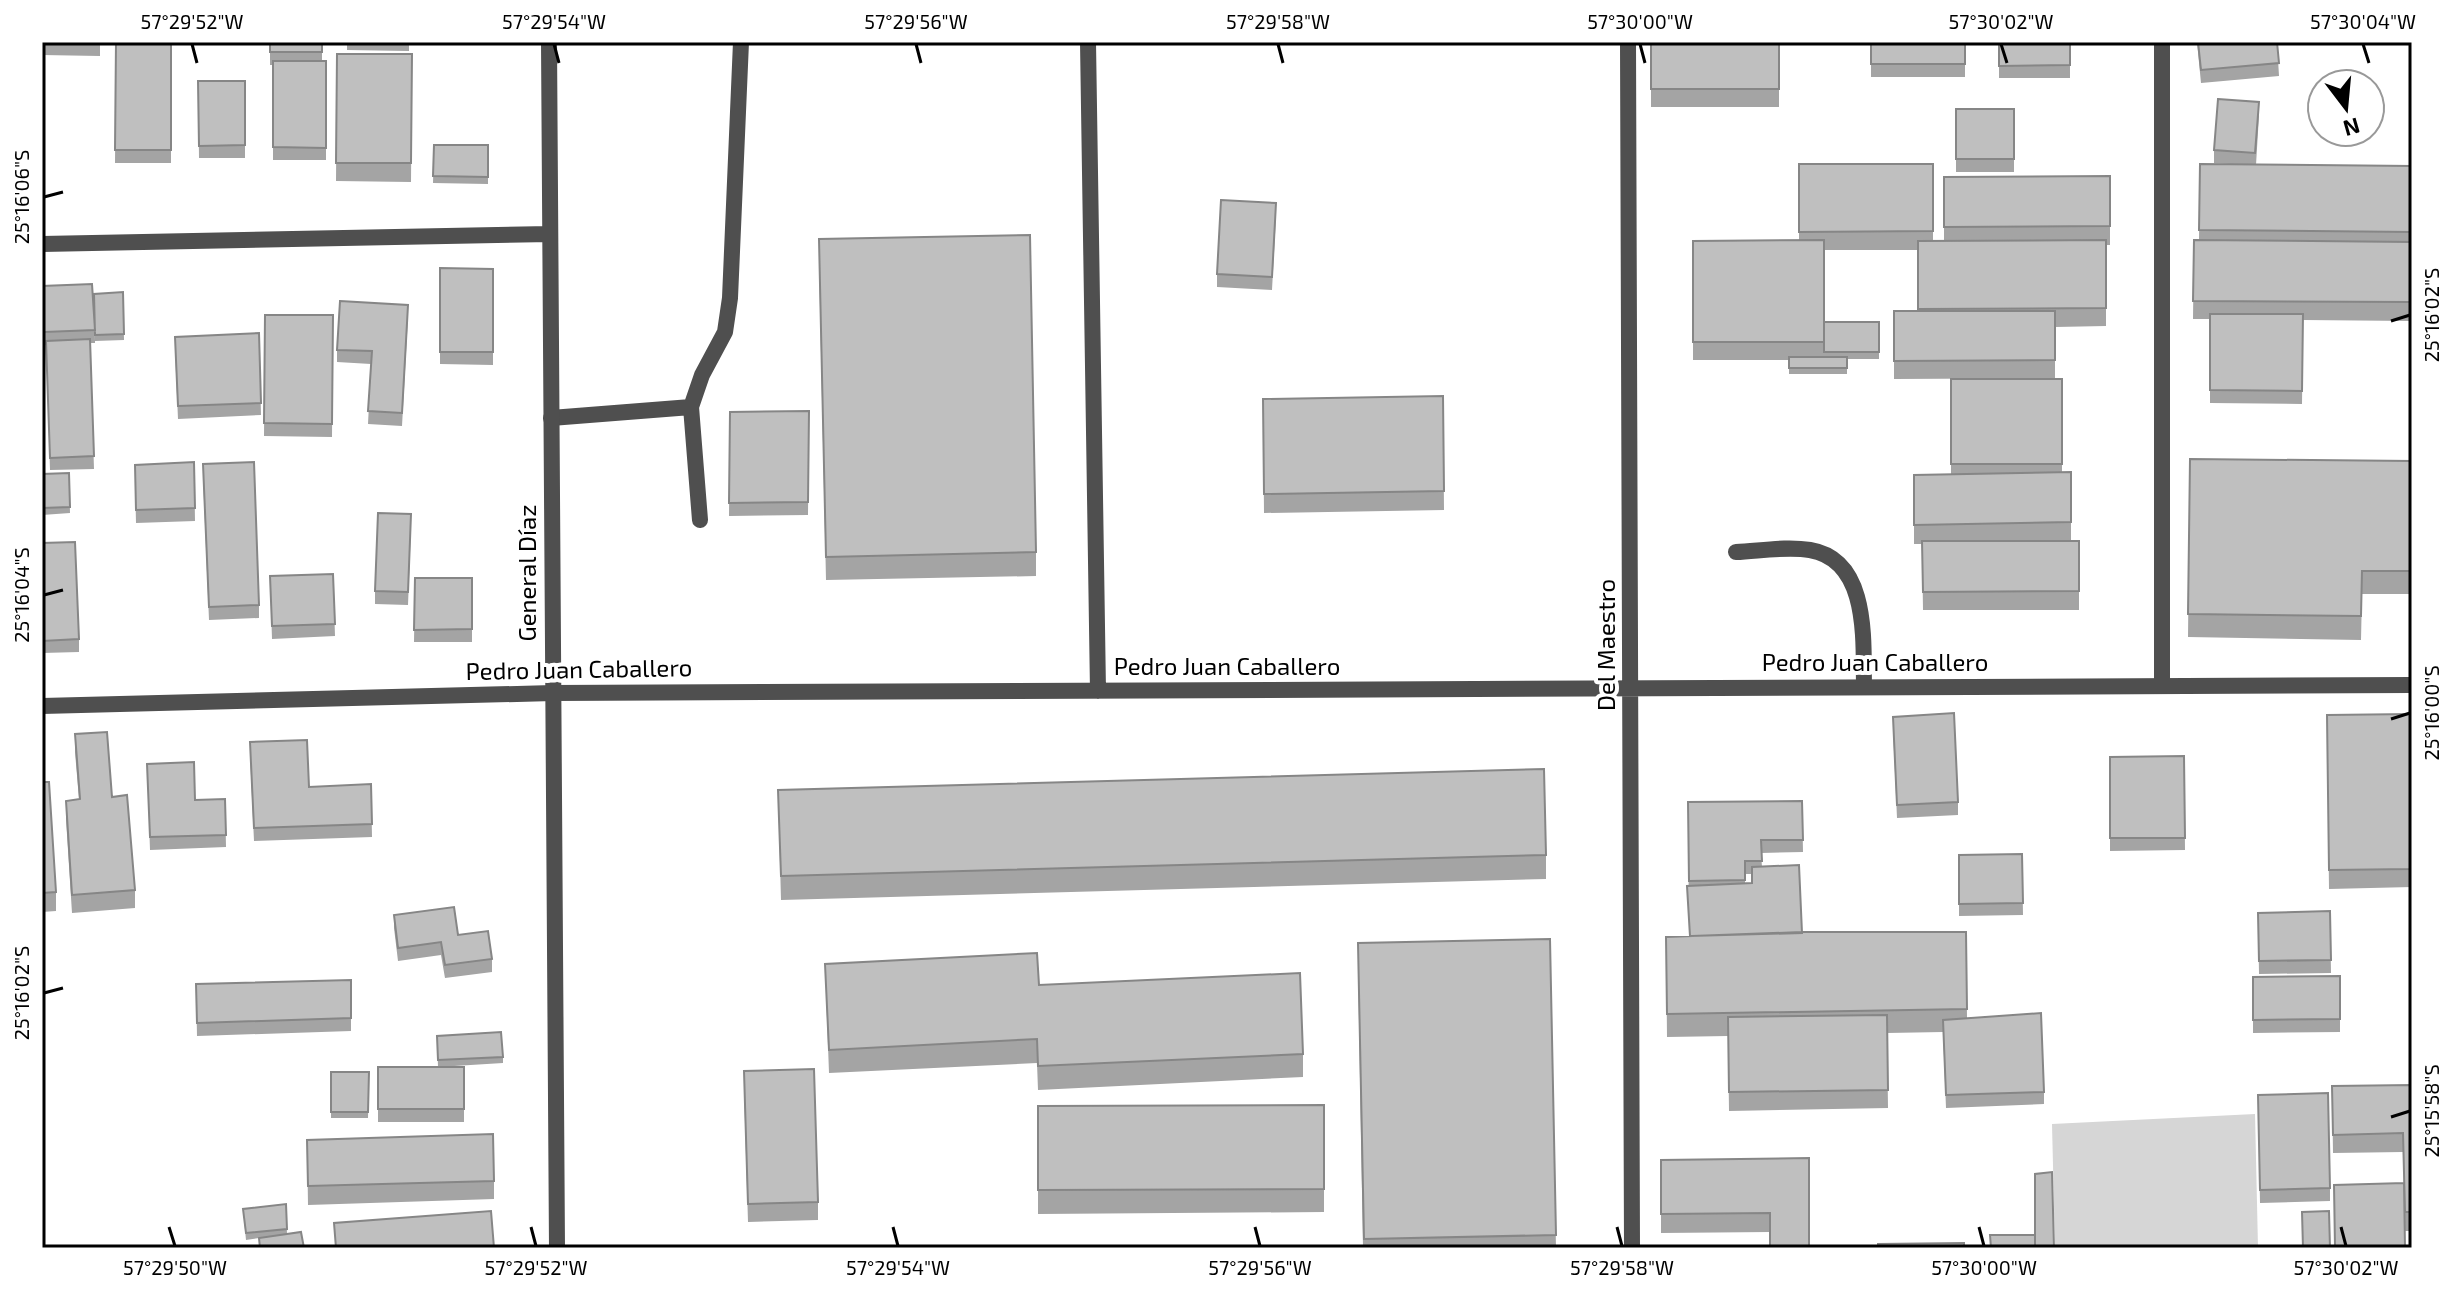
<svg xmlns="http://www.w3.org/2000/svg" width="2454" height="1290" viewBox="0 0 2454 1290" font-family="'Exo 2',sans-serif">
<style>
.pitch{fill:#d6d6d6}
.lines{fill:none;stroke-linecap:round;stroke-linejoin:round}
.lane{stroke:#4f4f4f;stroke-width:16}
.street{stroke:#4f4f4f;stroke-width:16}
.wall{fill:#a4a4a4;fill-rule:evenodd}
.building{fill:#bfbfbf;stroke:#868686;stroke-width:2}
.ticks{fill:none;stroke:#000;stroke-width:3}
.labels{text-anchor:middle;stroke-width:8;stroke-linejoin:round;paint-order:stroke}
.street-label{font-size:24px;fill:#000;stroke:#fff}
.neatline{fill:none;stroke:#000;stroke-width:3}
.ticks-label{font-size:20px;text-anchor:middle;fill:#000}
</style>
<rect width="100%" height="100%" fill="#fff"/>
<path class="pitch" d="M2255,1114L2258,1248H2055L2052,1124Z"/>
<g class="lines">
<path class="lane" d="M551,418L691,407
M700,520L691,407L702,375L725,332L730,298L741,42
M1736,552C1759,551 1787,546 1810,550C1870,560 1863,642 1864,687"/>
<path class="street" d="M549,42L557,1248
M1088,42L1098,691
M1628,42L1632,1248
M42,244L550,234
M2162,685V42
M42,706L553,693L2412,685"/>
</g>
<path class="wall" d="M42,42H100V56L42,55Z
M116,42H171V163H115Z
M270,42H322V61H326V160H273V65H270Z
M347,42H409V51L347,50Z
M1651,42H1779V107H1651Z
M1871,42H1965V77H1871Z
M1999,42H2070V78H1999Z
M2197,42H2277L2279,76L2201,83Z
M337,54H412L411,182L336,181Z
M198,81H245V158H199Z
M1956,109H2014V172H1956Z
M2259,115L2256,165L2412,166V321L2303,320L2302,404L2210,403V319H2193L2194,240H2199L2200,164L2245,165L2214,163V150Z
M434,145H488V184L433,183Z
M1799,164H1933V241H1944V177L2110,176V245H2106V326L2055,327V378L1894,379V311H1918V250H1824V346L1879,322V359H1847V374H1789V360H1693V241L1799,240Z
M1276,216L1272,290L1217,287V274Z
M819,263L1036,552V576L826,580Z
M440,268L493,269V365L440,364Z
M123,292L124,340L95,341L94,294Z
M42,299L95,330V343H90L94,469L50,470L46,345H44Z
M265,315H333L332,437L264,436Z
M408,317L402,426L368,424L371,364L337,362V350Z
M259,333L261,415L178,419L175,350Z
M1951,379H2062V472H2071V541H2079V610H1923L1922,544H1914V475L1951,474Z
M1443,396L1444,510L1264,513L1263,399Z
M809,411L808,515L729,516L730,412Z
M2190,459L2412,461V594H2362L2361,640L2188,637Z
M194,462L195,521L136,523L135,478Z
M69,473L70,513L42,515V474Z
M203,477L259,605V618L209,620Z
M411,527L408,605L375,604V591Z
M42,543L79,639V652L42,653Z
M333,574L335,636L272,639L270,576Z
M415,578H472V642H414Z
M2412,714V887L2329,889L2327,715Z
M1893,729L1958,802V815L1897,818Z
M75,734L112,797L135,890V908L72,913L66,819V801L79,799L75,752Z
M250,755L309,787L371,784L372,837L254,841Z
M2184,756L2185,850L2110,851V757Z
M147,764L195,800L225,799L226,847L150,850Z
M42,782L56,892V911L42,912Z
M778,790L1546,855V879L781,900Z
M1802,801L1803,852L1761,853L1762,867L1802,933L1966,932L1967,1018L2044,1092V1104L1946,1108L1943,1032L1887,1033L1888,1108L1729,1111L1728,1036L1667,1037L1666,937L1689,936L1688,802ZM1745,874H1752V883H1745Z
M2022,854L2023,915L1959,916V855Z
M2330,911L2331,973L2259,974L2258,913Z
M394,915L458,935L492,959V972L445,978L441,955L398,961L394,928Z
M1550,939L1556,1248H1363L1358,967Z
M825,964L1039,985L1303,1054V1077L1038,1090L1037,1063L829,1073Z
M2340,976V1032L2253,1033V977Z
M351,980V1031L197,1036L196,984Z
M437,1036L503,1057V1063L438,1067Z
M378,1067H464V1122H378Z
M331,1072H369L368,1118H331Z
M2412,1085V1231H2405L2403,1152L2333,1153L2332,1086Z
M744,1090L818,1202V1220L748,1222Z
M2258,1095L2330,1188V1201L2260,1203Z
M1324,1105V1212L1038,1214V1106Z
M307,1140L494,1181V1199L308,1205Z
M1809,1158L1770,1232L1661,1233V1160Z
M286,1204L287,1234L304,1248H259V1238L246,1240L243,1209Z"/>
<path class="building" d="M42,42H100V43H42Z
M116,42H171V150H115Z
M270,42H322V52H270Z
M1651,42H1779V89H1651Z
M1871,42H1965V64H1871Z
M1999,42H2070V65L1999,66Z
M2198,42H2277L2279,63L2201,70Z
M337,54H412L411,163H336Z
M273,61H326V148L273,147Z
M198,81H245V145L199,146Z
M2218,99L2259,102L2255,153L2214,150Z
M1956,109H2014V159H1956Z
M434,145H488V177L433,176Z
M1799,164H1933V231L1799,232Z
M2200,164L2412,166V232L2199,230Z
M2110,176V226L1944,227V177Z
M1221,200L1276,203L1272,277L1217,274Z
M1030,235L1036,552L826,557L819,239Z
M1824,240V342H1693V241Z
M2106,240V308L1918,309V241Z
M2194,240L2412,242V302L2193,301Z
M440,268L493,269V352H440Z
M92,284L95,330L44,332L42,286Z
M123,292L124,334L95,335L94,294Z
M340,301L408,305L402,413L368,411L372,351L337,350Z
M1894,311H2055V360L1894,361Z
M2210,314H2303L2302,391L2210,390Z
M265,315H333L332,424L264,423Z
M1824,322H1879V352H1824Z
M259,333L261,403L178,406L175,337Z
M90,339L94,456L50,458L46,341Z
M1789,357H1847V368H1789Z
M1951,379H2062V464H1951Z
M1443,396L1444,491L1264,494L1263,399Z
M809,411L808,502L729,503L730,412Z
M2190,459L2412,461V571H2362L2361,616L2188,614Z
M194,462L195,508L136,510L135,465Z
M254,462L259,605L209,607L203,464Z
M2071,472V522L1914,525V475Z
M69,473L70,507L42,508V474Z
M378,513L411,514L408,592L375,591Z
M1922,541H2079V591L1923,592Z
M75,542L79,639L42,641V543Z
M333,574L335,624L272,626L270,576Z
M415,578H472V629L414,630Z
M1954,713L1958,802L1897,805L1893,717Z
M2412,714V869L2329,870L2327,715Z
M107,732L112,797L127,795L135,890L72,895L66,801L80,799L75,734Z
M307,740L309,787L371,784L372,824L254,828L250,742Z
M2184,756L2185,838H2110V757Z
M194,762L195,800L225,799L226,835L150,837L147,764Z
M1544,769L1546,855L781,876L778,790Z
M42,782H49L56,892L42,893Z
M1802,801L1803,840H1761L1762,861H1745V880L1689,881L1688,802Z
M2022,854L2023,903L1959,904V855Z
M1799,865L1802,933L1690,936L1687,886L1752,883V867Z
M454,907L458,935L488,931L492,959L445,965L441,942L398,948L394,915Z
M2330,911L2331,960L2259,961L2258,913Z
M1802,932H1966L1967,1009L1667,1014L1666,937Z
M1550,939L1556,1235L1364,1239L1358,943Z
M1037,953L1039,985L1300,973L1303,1054L1038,1066L1037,1039L829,1050L825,964Z
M2340,976V1019L2253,1020V977Z
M351,980V1018L197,1023L196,984Z
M2041,1013L2044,1092L1946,1095L1943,1020Z
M1887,1015L1888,1090L1729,1092L1728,1017Z
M501,1032L503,1057L438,1060L437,1036Z
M378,1067H464V1109H378Z
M814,1069L818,1202L748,1204L744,1071Z
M331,1072H369L368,1112H331Z
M2412,1085V1212H2405L2403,1133L2333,1135L2332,1086Z
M2328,1093L2330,1188L2260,1190L2258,1095Z
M1324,1105V1189L1038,1190V1106Z
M493,1134L494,1181L308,1186L307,1140Z
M1809,1158V1248H1770V1213L1661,1214V1160Z
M2052,1172L2054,1248H2035V1174Z
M2404,1183L2405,1248H2335L2334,1185Z
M286,1204L287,1229L246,1233L243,1209Z
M491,1211L494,1248H336L334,1223Z
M2329,1211L2330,1248H2303L2302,1212Z
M301,1232L304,1248H260L259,1238Z
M1990,1235H2035V1248H1991Z
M1964,1243V1248H1878V1244Z"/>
<path class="ticks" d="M192,44L197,63M554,44L559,63M916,44L921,63M1278,44L1283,63M1640,44L1645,63M2001,44L2007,63M2363,44L2369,63M44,197L63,192M2391,321L2410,315M44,595L63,590M2391,719L2410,713M44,993L63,988M2391,1117L2410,1111M169,1227L175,1246M531,1227L536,1246M893,1227L898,1246M1255,1227L1260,1246M1617,1227L1622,1246M1979,1227L1984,1246M2341,1227L2346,1246"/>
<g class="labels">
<g class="street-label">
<text transform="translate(528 573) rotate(-90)" y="8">General Díaz</text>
<text transform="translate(1607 645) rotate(-90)" y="8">Del Maestro</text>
<text x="1875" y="671">Pedro Juan Caballero</text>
<text x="1227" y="675">Pedro Juan Caballero</text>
<text transform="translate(579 670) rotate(-1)" y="8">Pedro Juan Caballero</text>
</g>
</g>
<rect width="2454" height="1290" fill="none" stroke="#ffffff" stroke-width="88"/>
<g transform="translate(2346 108) rotate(164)"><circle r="38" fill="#ffffff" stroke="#999999" stroke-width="2"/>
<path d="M0-6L14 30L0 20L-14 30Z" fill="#000000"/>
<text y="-12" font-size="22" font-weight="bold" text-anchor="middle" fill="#000000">N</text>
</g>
<rect x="44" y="44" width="2366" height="1202" class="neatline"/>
<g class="ticks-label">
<text x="192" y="29">57°29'52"W</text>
<text x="554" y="29">57°29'54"W</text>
<text x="916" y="29">57°29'56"W</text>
<text x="1278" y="29">57°29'58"W</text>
<text x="1640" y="29">57°30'00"W</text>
<text x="2001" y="29">57°30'02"W</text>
<text x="2363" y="29">57°30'04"W</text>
<text transform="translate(22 197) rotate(-90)" y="7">25°16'06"S</text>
<text transform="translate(2432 315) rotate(-90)" y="7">25°16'02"S</text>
<text transform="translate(22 595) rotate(-90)" y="7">25°16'04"S</text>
<text transform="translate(2432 713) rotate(-90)" y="7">25°16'00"S</text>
<text transform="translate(22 993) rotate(-90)" y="7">25°16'02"S</text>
<text transform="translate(2432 1111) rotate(-90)" y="7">25°15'58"S</text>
<text x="175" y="1275">57°29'50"W</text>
<text x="536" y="1275">57°29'52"W</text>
<text x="898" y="1275">57°29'54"W</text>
<text x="1260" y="1275">57°29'56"W</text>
<text x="1622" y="1275">57°29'58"W</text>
<text x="1984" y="1275">57°30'00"W</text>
<text x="2346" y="1275">57°30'02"W</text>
</g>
</svg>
